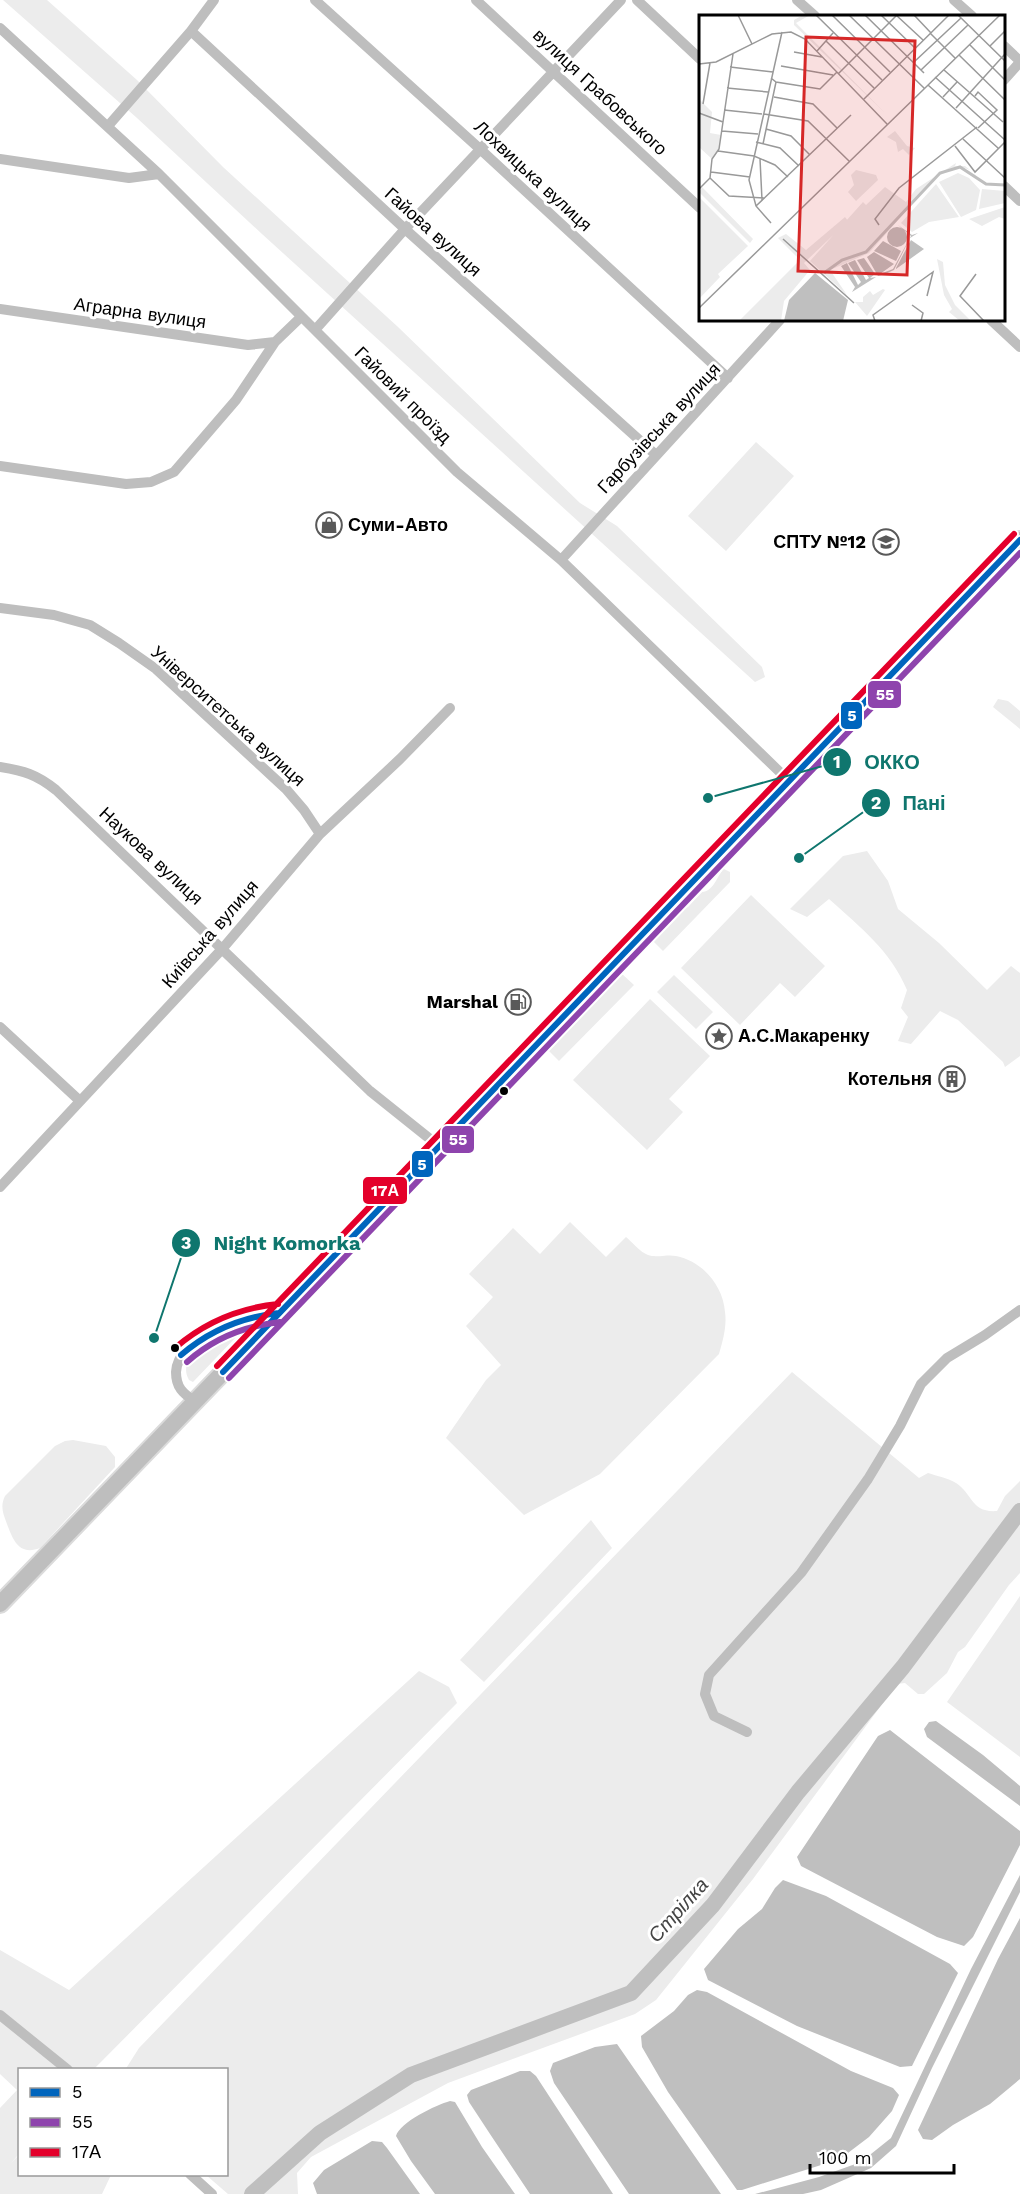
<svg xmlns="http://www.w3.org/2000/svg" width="1020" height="2194" viewBox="0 0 1020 2194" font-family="'Work Sans',sans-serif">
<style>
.green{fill:#ececec}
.water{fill:#bfbfbf}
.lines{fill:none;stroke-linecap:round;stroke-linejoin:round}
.river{stroke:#bfbfbf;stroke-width:16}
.primary-casing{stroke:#dbdbdb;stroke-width:20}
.minor{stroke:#bebebe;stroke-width:10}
.primary{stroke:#bebebe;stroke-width:16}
.bus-1-casing{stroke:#fff;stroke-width:10}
.bus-2-casing{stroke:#fff;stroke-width:10}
.bus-3-casing{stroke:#fff;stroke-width:10}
.bus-1{stroke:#0065bd;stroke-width:6}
.bus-2{stroke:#8e44ad;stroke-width:6}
.bus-3{stroke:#e4002b;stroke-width:6}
.bus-dot{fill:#000;stroke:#fff;stroke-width:2}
.labels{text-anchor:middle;stroke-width:6;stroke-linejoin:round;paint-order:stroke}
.street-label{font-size:18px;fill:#000;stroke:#fff}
.poi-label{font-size:18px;font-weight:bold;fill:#000;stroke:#fff;text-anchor:end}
.water-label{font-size:20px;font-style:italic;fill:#444;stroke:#fff}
.inset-river{fill:none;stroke:#bfbfbf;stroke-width:3}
.inset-road{fill:none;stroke:#999;stroke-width:1.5}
.view{fill:#d62828;fill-opacity:0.15;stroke:#d62828;stroke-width:3}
.inset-edge{fill:none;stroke:#000;stroke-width:3}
.leader{fill:none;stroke:#0f766e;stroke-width:2}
.callout-dot{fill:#0f766e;stroke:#fff;stroke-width:2}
.mark-label{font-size:18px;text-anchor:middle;font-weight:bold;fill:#fff}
.callout-label{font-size:20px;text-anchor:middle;font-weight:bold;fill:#0f766e;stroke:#fff;stroke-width:6;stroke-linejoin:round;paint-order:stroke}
.line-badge{stroke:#fff;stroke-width:2}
.badge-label{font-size:16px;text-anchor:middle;font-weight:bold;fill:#fff}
</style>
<rect width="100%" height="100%" fill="#fff"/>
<path class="green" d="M3,0H47L137,80L223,167L398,327L580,503L617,526L762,667L765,677L755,682L262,234L137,118Z
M756,442L794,476L726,551L688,516Z
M998,699L1008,701L1020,711V729L993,707Z
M867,851L888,881L898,909L939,943L987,990L1011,966L1020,973V1056L1005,1067L1003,1062L958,1020L940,1011L911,1044L898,1041L908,1017L901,1008L907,990C890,950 861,928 829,899L807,917L790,909L843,856Z
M722,868L730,872V882L663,951L652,940L678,911L688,907L702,892C713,891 716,879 722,871Z
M751,895L825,966L795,997L780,983L740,1025L681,968Z
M621,973L634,985L559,1061L547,1049Z
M674,975L713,1012L696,1029L657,992Z
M650,999L710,1056L669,1099L683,1112L647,1150L573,1080Z
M570,1222L606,1257L626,1237C632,1242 640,1252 648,1255C656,1258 667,1254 676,1256C702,1261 723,1285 725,1312C727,1326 723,1340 719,1354L600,1474L524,1515L446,1438L486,1380L501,1365L466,1326L493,1297L469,1274L513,1228L540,1254Z
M238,1332L239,1334L193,1382L189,1380C174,1353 220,1341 238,1332Z
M792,1372L919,1478L928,1473C937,1476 948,1478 956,1483C973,1494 971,1513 997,1511L1005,1496L1020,1481V1573L1009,1585L965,1647L958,1652L947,1673L924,1694H918L905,1683L897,1684L753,1879L656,2000L635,2014L448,2083L311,2157L297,2173L298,2194H228L206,2175L226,2174V2070H125L139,2048Z
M73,1440L106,1446L115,1457V1467L40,1548C19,1556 13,1540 7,1524C3,1514 0,1506 5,1496L55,1446L65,1441Z
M591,1520L612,1548L484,1682L460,1660Z
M1020,1596V1757L947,1702Z
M419,1671L449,1687L457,1703L94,2069L20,2070L19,2154L11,2163L19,2155L20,2174L111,2175L102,2194H0V2108L17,2090L0,2074V1950L69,1990Z"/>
<path class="water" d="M936,1721L983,1755L1020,1786V1806L927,1737L924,1729L929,1722Z
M890,1730L1020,1831V1845L973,1937L964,1946L937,1937L801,1866L797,1857L878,1736Z
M1020,1875V1892L932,2068L896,2146L871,2168L821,2190L803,2194H755L819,2177L861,2162L891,2138L971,1969Z
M783,1880L826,1896L950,1964L958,1973L912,2066L900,2067L797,2026L708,1980L704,1969L738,1929L762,1909L775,1888Z
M1020,1918V2079L990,2104L953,2125L932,2140L923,2139L918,2130L998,1959Z
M697,1990L707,1992L851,2071L893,2088L899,2095L892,2111L869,2137L840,2159L742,2190H737L668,2092L642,2047L641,2036L674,2011L688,1995Z
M617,2044L721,2194H629L554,2083L550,2071L553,2063L595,2047Z
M520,2071H530L536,2076L613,2194H530L490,2134L469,2102L467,2095L471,2090Z
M450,2101L455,2102L482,2147L515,2194H435L411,2161L396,2136C400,2122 436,2105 450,2101Z
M372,2141L382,2142L387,2148L420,2194H317L313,2183L324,2170Z"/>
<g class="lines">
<path class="river" d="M252,2194L320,2133L411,2075L631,1993L713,1905L798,1792L903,1667L1020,1511"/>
<g class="primary-casing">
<path id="primary" d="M0,1604L440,1147L788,780L1020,540"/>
</g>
<path class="minor" d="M315,0L480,149L728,378
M476,0L700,208
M637,0L700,59
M797,0L815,16
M954,0L972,16
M0,28L159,174L457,472L561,560L788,780
M191,31L405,229L656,455
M1004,46L1020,61
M1004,80L1020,62
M108,126L191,31L214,0
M0,159L129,178L159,174
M1004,186L1020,201
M0,309L248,345L275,342
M991,320L1020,347
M315,330L405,229L621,0
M0,466L126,484L151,482L174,472L236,400L275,342L301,317
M561,560L780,320
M0,608L54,615L90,625L119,643L156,669L286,789L304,810L320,834
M0,767C24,771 36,774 56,790L370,1091L440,1147
M0,1027L80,1101
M0,1187L223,948L320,834L400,759L450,708
M195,1402C183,1393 176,1388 176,1372C178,1335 249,1315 279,1313
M747,1732L714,1716L705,1694L709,1675L801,1573L868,1479L900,1426L921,1384L947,1358L985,1335L1020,1310
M0,2015L68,2070
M190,2174L212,2194"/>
<use href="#primary" class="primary"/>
<g class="bus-1-casing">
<path id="bus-1" d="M181,1355C210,1330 241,1317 279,1313
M223,1372L1020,540"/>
</g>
<g class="bus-2-casing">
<path id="bus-2" d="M187,1362C214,1338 244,1326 280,1322
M229,1378L1020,553"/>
</g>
<g class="bus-3-casing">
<path id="bus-3" d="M175,1348C205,1322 239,1308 278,1304
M217,1366L1014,534"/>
</g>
<use href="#bus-1" class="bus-1"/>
<use href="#bus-2" class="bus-2"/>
<use href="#bus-3" class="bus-3"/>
</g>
<defs>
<g id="shop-ring" transform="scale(1.35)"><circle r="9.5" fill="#fff" stroke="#595959" stroke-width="1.5"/><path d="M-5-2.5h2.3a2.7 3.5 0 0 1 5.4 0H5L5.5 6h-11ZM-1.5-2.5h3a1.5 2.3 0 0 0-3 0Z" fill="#595959"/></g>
<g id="university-ring" transform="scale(1.35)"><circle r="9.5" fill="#fff" stroke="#595959" stroke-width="1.5"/><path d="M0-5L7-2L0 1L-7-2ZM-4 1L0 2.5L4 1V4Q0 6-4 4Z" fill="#595959"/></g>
<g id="fuel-ring" transform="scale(1.35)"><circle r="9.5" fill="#fff" stroke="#595959" stroke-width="1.5"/><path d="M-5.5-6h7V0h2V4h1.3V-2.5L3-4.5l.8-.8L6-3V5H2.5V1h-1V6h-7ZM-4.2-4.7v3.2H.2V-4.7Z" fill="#595959"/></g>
<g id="sight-ring" transform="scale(1.35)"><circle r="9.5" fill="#fff" stroke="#595959" stroke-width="1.5"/><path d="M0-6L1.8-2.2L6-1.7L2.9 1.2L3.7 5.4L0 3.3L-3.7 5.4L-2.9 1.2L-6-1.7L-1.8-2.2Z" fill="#595959"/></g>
<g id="building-ring" transform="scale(1.35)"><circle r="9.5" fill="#fff" stroke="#595959" stroke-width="1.5"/><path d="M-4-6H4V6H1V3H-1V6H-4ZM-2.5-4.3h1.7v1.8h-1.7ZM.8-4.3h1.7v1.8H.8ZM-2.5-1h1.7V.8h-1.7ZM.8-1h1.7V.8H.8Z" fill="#595959"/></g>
</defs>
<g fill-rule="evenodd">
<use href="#shop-ring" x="329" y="525"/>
<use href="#university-ring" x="886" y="542"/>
<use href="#fuel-ring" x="518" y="1002"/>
<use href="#sight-ring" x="719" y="1036"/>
<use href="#building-ring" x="952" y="1079"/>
</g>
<g class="bus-dot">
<circle cx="504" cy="1091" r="5"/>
<circle cx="175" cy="1348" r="5"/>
</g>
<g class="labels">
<g class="street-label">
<text transform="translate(600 92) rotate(43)" y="6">вулиця Грабовського</text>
<text transform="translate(533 176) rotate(43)" y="6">Лохвицька вулиця</text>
<text transform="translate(433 232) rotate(42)" y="6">Гайова вулиця</text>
<text transform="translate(140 313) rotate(8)" y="6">Аграрна вулиця</text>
<text transform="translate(403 395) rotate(45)" y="6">Гайовий проїзд</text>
<text transform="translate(659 428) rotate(-47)" y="6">Гарбузівська вулиця</text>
<text transform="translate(228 716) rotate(42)" y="6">Університетська вулиця</text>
<text transform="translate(151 856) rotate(43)" y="6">Наукова вулиця</text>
<text transform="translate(210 934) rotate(-49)" y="6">Київська вулиця</text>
</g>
<g class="poi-label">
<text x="348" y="531" text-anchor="start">Суми-Авто</text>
<text x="866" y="548">СПТУ №12</text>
<text x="498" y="1008">Marshal</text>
<text x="738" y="1042" text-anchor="start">А.С.Макаренку</text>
<text x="932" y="1085">Котельня</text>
</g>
<g class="water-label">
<text transform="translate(678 1910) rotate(-48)" y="7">Стрілка</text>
</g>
</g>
<g transform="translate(699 15)">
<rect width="306" height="306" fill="#fff"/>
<path d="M104,0H111L97,8L186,98L95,10V5ZM0,84L13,97L11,118L22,120L20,134L13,144L0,132ZM196,116L208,131L216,133L210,140L204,134L199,137L197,127L188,122ZM257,148L256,151H266L271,155L260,151L237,162L170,238L131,255L148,280L111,246L164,187L167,190L186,172L207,187L217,174ZM157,155L177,160L179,165L157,186L149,177L155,170L152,160ZM259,158L270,163L281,175L277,195L262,202L240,167ZM237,169L260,202L230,207L213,217L202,208ZM3,172L54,224L51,228L0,177ZM283,174L306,176V188L280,194ZM0,182L49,231L19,259L21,262L0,284ZM306,192V204L300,202L283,211L270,204ZM146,202L149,206L105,248L111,255L85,286L82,306H40L101,245L79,223L87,219L107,235ZM238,244L244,247L246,270L256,290L272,306H261L250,297L253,294L245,280ZM184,274L186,275L168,301L156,287H164V282L171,276L174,280Z" fill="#ececec"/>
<path d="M199,210L213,220L219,218L211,223L195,255L186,259L179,261L168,242L175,237L195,249L181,259L194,254L212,221ZM188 222a10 10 0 1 1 20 0a10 10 0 1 1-20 0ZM212,225L225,234L197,254V253ZM184,226L202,236L197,246L175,236ZM165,243L176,259L171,263L177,262L153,277L156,272L142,251L148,248L159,270L162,267L149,248L156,245L167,265L170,263L158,245ZM116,258L149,285L144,306H85L90,285Z" fill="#bfbfbf"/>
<path class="inset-river" d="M125,258L143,245L167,237L241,158L261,152L287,169L306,170"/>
<path class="inset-road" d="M39,0L53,29M117,0L183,65M133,0L191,57M150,0L225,73M166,0L225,58M182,0L216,33M197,0L224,25M215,0L232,18M259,0L306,46M231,18L256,43M127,26L175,73M271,30L306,65M291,31L306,16M118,36L134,18M95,37L123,42M260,40L306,85M215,47L262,3M0,49L17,47L73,19L92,17L106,24L188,109M82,51L134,60M31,52L74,57M222,55L269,10M245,55L304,107M139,59L198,0M236,62L306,125M72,63L77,67L121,74L138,57M229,70L299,133M28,73L69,77M276,81L279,77L298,95L279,113M75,82L114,89L138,113M244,82L258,67M165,84L250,0M4,89L11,48M257,93L306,39M25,95L63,99M0,98L24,107M65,99L109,106L150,146M67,114L92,121L111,140M23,116L59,119M264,124L306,163M57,127L81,133L100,151M64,129L77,67M256,131L276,157L306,127M19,136L55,141L76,150L89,162M61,144L63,185M12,157L51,162M11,163L30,181L66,183M0,174L11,163L13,144L20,134L34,39M57,191L152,100M72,208L57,191L50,165L83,17M180,210L176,204L200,173L278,112M84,224L155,288M277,259L261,281L285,306M213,290L224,298L222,306M0,293L301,0M176,306L174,300L234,257L228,281"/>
<path class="view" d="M107,22L216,26L208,260L99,256Z"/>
<rect width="306" height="306" class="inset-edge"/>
</g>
<path class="leader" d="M708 798L837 762M799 858L876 803M154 1338L186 1243"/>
<g class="callout-dot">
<circle cx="708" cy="798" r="6"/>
<circle cx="799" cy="858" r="6"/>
<circle cx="154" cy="1338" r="6"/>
<circle cx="837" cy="762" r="15"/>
<circle cx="876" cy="803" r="15"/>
<circle cx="186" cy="1243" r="15"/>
</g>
<g class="mark-label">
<text x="837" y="768">1</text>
<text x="876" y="809">2</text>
<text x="186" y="1249">3</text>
</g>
<g class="callout-label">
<text x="892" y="769">ОККО</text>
<text x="924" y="810">Пані</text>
<text x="287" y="1250">Night Komorka</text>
</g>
<g class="line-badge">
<rect x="867" y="680" width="35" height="29" rx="6" fill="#8e44ad"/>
<rect x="840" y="701" width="23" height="29" rx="6" fill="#0065bd"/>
<rect x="441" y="1125" width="34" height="29" rx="6" fill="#8e44ad"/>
<rect x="411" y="1150" width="23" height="28" rx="6" fill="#0065bd"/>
<rect x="362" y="1176" width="46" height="29" rx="6" fill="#e4002b"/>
</g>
<g class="badge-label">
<text x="885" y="700">55</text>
<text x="852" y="721">5</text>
<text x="458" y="1145">55</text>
<text x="422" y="1170">5</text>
<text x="385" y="1196">17А</text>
</g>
<rect x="18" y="2068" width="210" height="108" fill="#ffffff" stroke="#999999" stroke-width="1.5"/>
<rect x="30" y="2088" width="30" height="9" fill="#0065bd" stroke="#999999" stroke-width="1.5"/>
<text x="72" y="2098" font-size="18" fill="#000000">5</text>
<rect x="30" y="2118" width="30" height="9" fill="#8e44ad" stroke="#999999" stroke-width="1.5"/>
<text x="72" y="2128" font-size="18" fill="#000000">55</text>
<rect x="30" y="2148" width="30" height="9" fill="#e4002b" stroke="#999999" stroke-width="1.5"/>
<text x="72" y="2158" font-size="18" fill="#000000">17А</text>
<path d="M810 2164v9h144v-9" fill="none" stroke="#000000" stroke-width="3"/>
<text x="819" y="2164" font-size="18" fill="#000000" stroke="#ffffff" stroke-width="4.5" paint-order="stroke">100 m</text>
</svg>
